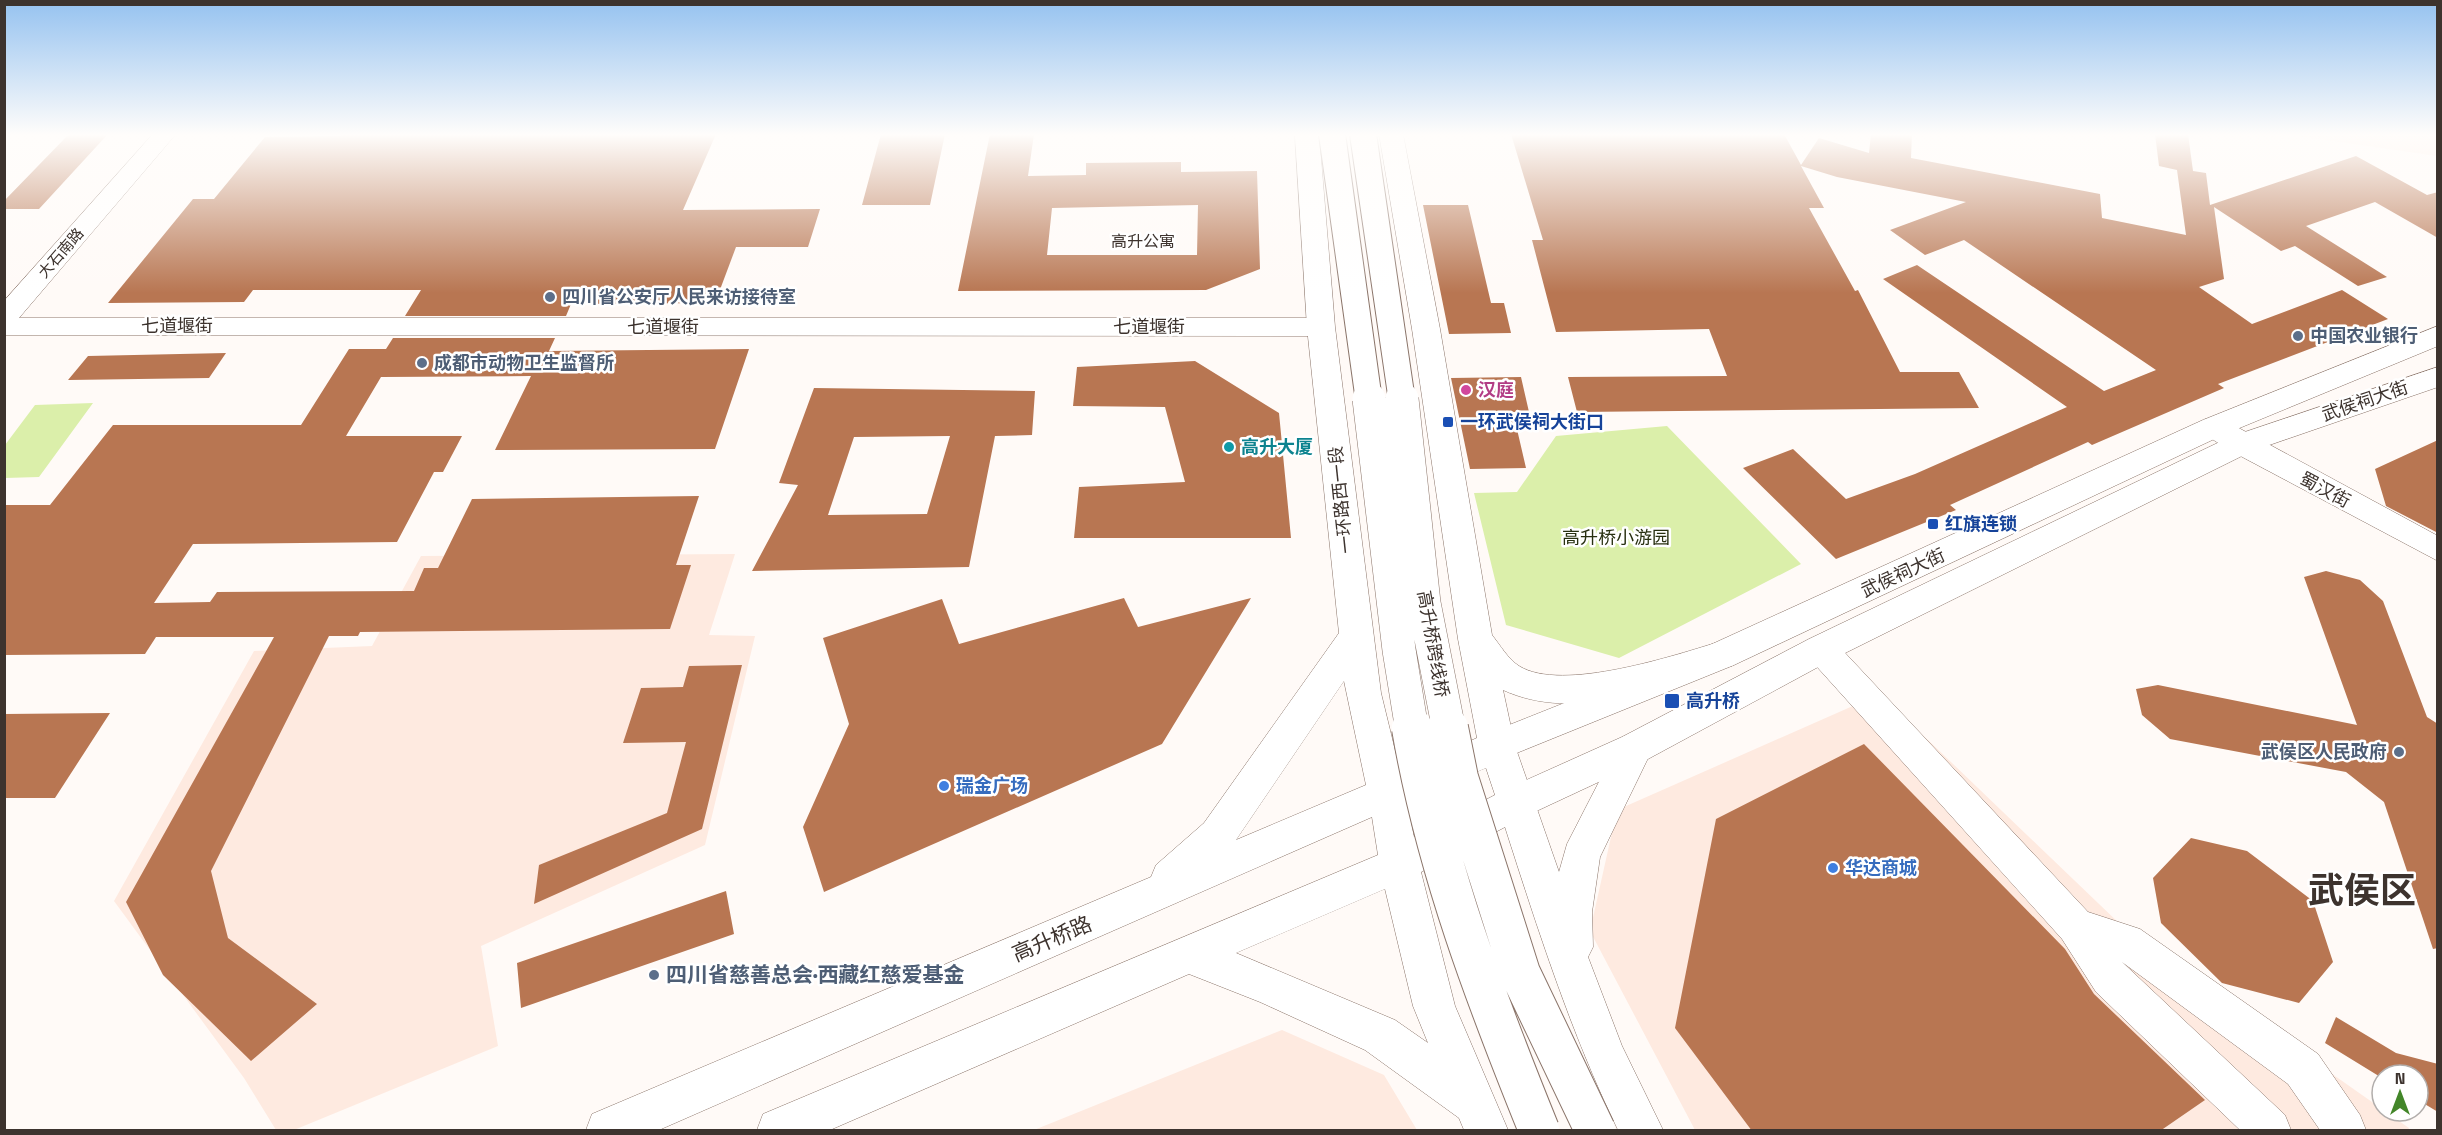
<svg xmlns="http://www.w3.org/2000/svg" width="2442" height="1135" viewBox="0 0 2442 1135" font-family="'Space Grotesk','Noto Sans SC',sans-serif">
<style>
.built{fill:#feeae0}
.green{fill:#dbefaa}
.building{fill:#b87652;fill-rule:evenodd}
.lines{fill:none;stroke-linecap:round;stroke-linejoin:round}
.minor-casing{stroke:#8a7469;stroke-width:1}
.secondary-casing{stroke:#8a7469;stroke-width:1}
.primary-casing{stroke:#8a7469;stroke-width:1}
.minor{fill:#fff;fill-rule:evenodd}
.secondary{fill:#fff;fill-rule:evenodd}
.primary{fill:#fff;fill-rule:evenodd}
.primary-bridge-far2-casing{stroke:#8a7469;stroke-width:28;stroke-linecap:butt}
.primary-bridge-far1-casing{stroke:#8a7469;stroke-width:34;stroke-linecap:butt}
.primary-bridge-casing{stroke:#8a7469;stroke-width:42;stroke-linecap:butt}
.primary-bridge-far2{stroke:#fff;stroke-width:26}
.primary-bridge-far1{stroke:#fff;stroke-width:33}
.primary-bridge{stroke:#fff;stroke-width:40}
.service-dot{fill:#5c6f8a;stroke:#fff;stroke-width:2}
.hotel-dot{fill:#d1479c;stroke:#fff;stroke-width:2}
.transit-dot{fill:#1a4fb4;stroke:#fff;stroke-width:2}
.culture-dot{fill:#0f9aa8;stroke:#fff;stroke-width:2}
.shop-dot{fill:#3f7fe0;stroke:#fff;stroke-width:2}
.labels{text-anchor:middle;stroke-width:5;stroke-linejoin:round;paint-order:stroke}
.far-street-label{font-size:15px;fill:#3d332e;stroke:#fff}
.far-neighbourhood-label{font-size:16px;fill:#3d332e;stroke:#fff}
.service-label{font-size:18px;font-weight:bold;fill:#4e5e75;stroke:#fff;text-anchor:start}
.street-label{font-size:18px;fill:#3d332e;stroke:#fff}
.hotel-label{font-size:18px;font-weight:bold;fill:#b23c85;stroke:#fff;text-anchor:start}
.transit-label{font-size:18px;font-weight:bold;fill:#164399;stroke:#fff;text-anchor:start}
.culture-label{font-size:18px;font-weight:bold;fill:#0d838f;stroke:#fff;text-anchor:start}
.park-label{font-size:18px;fill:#283011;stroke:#fff}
.shop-label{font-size:18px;font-weight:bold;fill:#366cbe;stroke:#fff;text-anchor:start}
.near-street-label{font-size:21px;fill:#3d332e;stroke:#fff}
.near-service-label{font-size:21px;font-weight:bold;fill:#4e5e75;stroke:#fff;text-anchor:start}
.near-town-label{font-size:36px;font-weight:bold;fill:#3d332e;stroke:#fff}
</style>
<rect width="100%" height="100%" fill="#fffaf7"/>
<path class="built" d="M2284,134H2437V156Z
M735,554L709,635L755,636L705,845L481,946L498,1046L294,1130H276L244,1078L114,901L254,651L372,646L421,556Z
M1880,694L2122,926L2409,1128L2408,1130H1695L1590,931L1617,810Z
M1282,1030L1384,1075L1417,1130H1034Z"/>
<path class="green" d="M93,403L39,477L5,478V445L35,405Z
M1667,426L1801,564L1619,658L1506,625L1474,493L1517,492L1556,436Z"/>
<path class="building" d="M69,134H108L39,209H4V201Z
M342,134H716L683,210L820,209L808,247H736L715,303L571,304L566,316H405L421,290H253L244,302L108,303L193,199H214L265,137L340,136Z
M881,134H945L930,205H862Z
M990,134H1034L1028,176L1086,175V163L1181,162V172L1257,171L1260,269L1206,290L958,291ZM1198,205L1197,255H1047L1052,208Z
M1511,134H1784L1801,165L1819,138L1869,153L1871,134H1912L1911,158L2100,194L2102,218L2186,235L2177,170L2159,166L2155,134H2188L2193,171L2206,173L2210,205L2356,156L2427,195L2438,192V238L2375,202L2306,226L2387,277L2358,286L2295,246L2281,251L2214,207L2224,279L2199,287L2252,324L2342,290L2388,319L2218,384L2224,388L2092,445L2088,442L1950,505L1956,510L1836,559L1743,468L1793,449L1846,499L1915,474L2067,407L1883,279L1917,265L2104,391L2156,370L1964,240L1925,255L1890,230L1966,202L1837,177L1801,166L1824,208H1809L1855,291L1858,290L1900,372H1959L1979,408L1577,412L1568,377L1727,376L1709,329L1556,332L1532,240H1543Z
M1423,205H1468L1491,303H1504L1511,333L1449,334Z
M393,338H555L549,351L749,349L715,449L495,450L531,376L381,377L346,436H462L443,472H434L397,542L193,544L154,603L210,602L217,592L414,591L424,568H438L472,499L699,496L676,565H691L670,629L360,632L358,636H329L211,871L228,938L317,1004L251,1061L163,975L126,902L274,637H156L145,654L4,655V505H50L113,425H301L349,349H386Z
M226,353L209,378L68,380L88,356Z
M1195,361L1279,413L1291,538H1074L1079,487L1185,482L1165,407L1073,406L1077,367Z
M1521,377L1529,412H1513L1526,468L1470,469L1451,378Z
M814,388L1035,391L1032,435L995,436L969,567L752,571L798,485L779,483ZM950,436L927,514L828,515L854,437Z
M2438,440V533L2386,506L2375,469Z
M2326,571L2360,580L2383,601L2427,717L2438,724V948L2433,949L2384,802L2346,772L2170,739L2142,715L2136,689L2158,685L2357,725L2304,577Z
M1124,598L1138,627L1251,598L1162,744L824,892L803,827L849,724L823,638L942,599L959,644Z
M742,665L702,829L534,904L539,865L667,813L686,742L623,743L641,688L683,687L689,666Z
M110,713L55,798H4V714Z
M1864,744L2065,949L2094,994L2205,1100L2160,1131H1752L1675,1028L1716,819Z
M2191,838L2247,851L2313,901L2333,962L2299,1003L2222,983L2161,923L2153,878Z
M726,891L734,934L521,1008L517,963Z
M2336,1017L2396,1053L2438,1064V1112L2418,1100V1075H2382V1078L2325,1043Z"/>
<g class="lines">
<g class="minor-casing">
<path id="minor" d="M153,134H176L19,318H1321L1330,321L1334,327L1330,333L1321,336L4,335V301Z
M2214,417L2224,420L2438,536V561L2231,451L2204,434L2200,427L2204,420Z
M1821,636L1833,640L2088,912L2140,929L2318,1054L2360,1115L2366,1130H2320L2288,1084L2122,962L2285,1115L2291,1130H2240L2096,992L2062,939L1809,658L1804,649L1809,640Z"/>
</g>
<g class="secondary-casing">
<path id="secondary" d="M2438,326V346L2225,434L1734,665L1497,761L1484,757L1479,746L1484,735L1710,645L2203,420Z
M2438,367V387L2252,451L1833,659L1648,759L1528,815L1515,819L1502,815L1496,803L1502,791L1622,737L1809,639L2230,437Z"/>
</g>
<g class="primary-casing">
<path id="primary" d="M1295,134H1319L1335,327L1381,693L1400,771L1477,738L1458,639L1412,329L1379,134H1403L1440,329L1492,635C1500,645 1508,659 1519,666C1562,693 1676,655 1722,641L1734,645L1739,655L1734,665C1664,688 1575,723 1503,690L1515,746L1559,872L1567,844L1622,737L1635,733L1648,737L1653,748L1600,857L1592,912L1593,947L1588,957L1622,1046L1663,1130H1618C1571,1033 1538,930 1505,827L1421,872L1455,1006L1508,1130H1464L1459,1118L1365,1050L1260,1002L1189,974L830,1130H757L763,1114L1378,855L1372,817L659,1130H586L592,1114L1151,877L1156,865L1204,823L1339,633L1307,327ZM1344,681L1366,785L1236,840ZM1486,768L1495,795L1414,837L1407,802ZM1385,889L1413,1006L1428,1043L1395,1020L1236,953Z"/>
</g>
<use href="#minor" class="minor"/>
<use href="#secondary" class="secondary"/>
<use href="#primary" class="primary"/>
<g class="primary-bridge-far2-casing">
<path id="primary-bridge-far2" d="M1332,134L1369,401
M1363,134L1402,401"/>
</g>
<g class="primary-bridge-far1-casing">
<path id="primary-bridge-far1" d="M1369,399L1399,650L1412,730
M1402,399L1424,603L1449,730"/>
</g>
<g class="primary-bridge-casing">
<path id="primary-bridge" d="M1412,728C1436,868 1486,999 1539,1130
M1448,728L1458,778L1520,973L1595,1130"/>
</g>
<use href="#primary-bridge-far2" class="primary-bridge-far2"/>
<use href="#primary-bridge-far1" class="primary-bridge-far1"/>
<use href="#primary-bridge" class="primary-bridge"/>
</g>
<linearGradient id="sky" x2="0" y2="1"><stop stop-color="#95c2f0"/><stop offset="0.46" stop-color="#fffdfb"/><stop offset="1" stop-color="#fffdfb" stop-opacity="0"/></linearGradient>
<rect width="2442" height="293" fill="url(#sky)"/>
<g class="service-dot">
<circle cx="550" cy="297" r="6"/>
<circle cx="2298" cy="336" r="6"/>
<circle cx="422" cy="363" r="6"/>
<circle cx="2399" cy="752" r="6"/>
<circle cx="654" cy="975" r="6"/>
</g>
<circle class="hotel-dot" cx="1466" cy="390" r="6"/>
<g class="transit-dot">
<rect x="1442" y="416" width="12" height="12" rx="3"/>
<rect x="1927" y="518" width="12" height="12" rx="3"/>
<rect x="1664" y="693" width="16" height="16" rx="3"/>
</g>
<circle class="culture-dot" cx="1229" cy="447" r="6"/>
<g class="shop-dot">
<circle cx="944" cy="786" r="6"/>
<circle cx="1833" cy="868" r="6"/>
</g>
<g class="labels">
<g class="far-street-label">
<text transform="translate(61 253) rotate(-49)" y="5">大石南路</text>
</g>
<g class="far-neighbourhood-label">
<text x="1143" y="247">高升公寓</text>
</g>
<g class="service-label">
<text x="562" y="303">四川省公安厅人民来访接待室</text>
<text x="2310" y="342">中国农业银行</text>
<text x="434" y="369">成都市动物卫生监督所</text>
<text x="2387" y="758" text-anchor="end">武侯区人民政府</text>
</g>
<g class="street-label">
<text x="177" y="332">七道堰街</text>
<text x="663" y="333">七道堰街</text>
<text x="1149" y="333">七道堰街</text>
<text transform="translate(2365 401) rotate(-19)" y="6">武侯祠大街</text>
<text transform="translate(2325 490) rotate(28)" y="6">蜀汉街</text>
<text transform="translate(1341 500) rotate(-96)" y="6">一环路西一段</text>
<text transform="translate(1903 573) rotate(-25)" y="6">武侯祠大街</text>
<text transform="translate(1433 644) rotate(80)" y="6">高升桥跨线桥</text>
</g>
<g class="hotel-label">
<text x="1478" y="396">汉庭</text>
</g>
<g class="transit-label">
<text x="1460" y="428">一环武侯祠大街口</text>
<text x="1945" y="530">红旗连锁</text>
<text x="1686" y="707">高升桥</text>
</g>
<g class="culture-label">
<text x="1241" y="453">高升大厦</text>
</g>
<g class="park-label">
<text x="1616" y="544">高升桥小游园</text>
</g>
<g class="shop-label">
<text x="956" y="792">瑞金广场</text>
<text x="1845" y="874">华达商城</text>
</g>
<g class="near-street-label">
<text transform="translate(1052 939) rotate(-23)" y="7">高升桥路</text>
</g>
<g class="near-service-label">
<text x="666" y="982">四川省慈善总会·西藏红慈爱基金</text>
</g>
<g class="near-town-label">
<text x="2362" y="903">武侯区</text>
</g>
</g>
<rect width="2442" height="1135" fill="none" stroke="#3d332e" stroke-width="12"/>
<g transform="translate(2400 1093)"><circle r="28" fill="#ffffff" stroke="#b1adab" stroke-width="1.5"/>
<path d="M0-4.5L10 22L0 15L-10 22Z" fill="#438629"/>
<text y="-9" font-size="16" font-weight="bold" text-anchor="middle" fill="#3d332e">N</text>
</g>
</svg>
